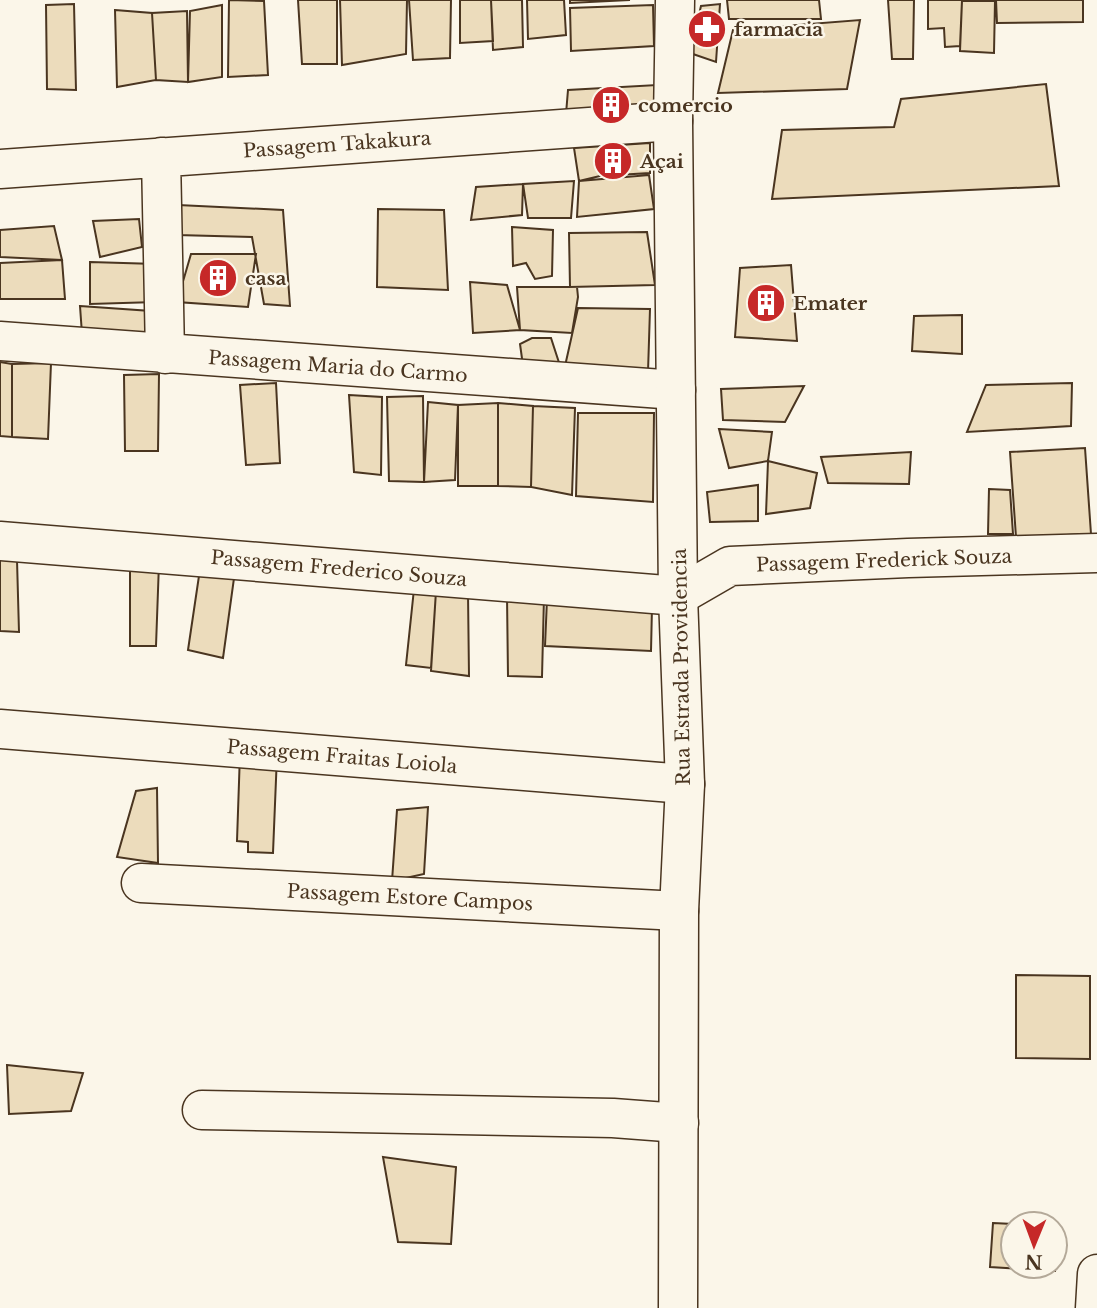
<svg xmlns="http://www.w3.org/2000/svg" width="1097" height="1308" viewBox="0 0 1097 1308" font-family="'Libre Baskerville',serif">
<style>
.building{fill:#ecdcbc;stroke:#4a3520;stroke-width:2}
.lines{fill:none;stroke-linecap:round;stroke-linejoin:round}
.minor-casing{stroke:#4a3520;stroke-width:41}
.major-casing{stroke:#4a3520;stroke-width:41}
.minor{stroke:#fbf6e9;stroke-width:38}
.major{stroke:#fbf6e9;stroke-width:38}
.labels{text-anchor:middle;stroke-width:5;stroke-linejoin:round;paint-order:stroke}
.poi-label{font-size:19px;font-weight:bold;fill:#4a3520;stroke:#fbf6e9;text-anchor:start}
.street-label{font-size:19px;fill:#4a3520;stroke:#fbf6e9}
</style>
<rect width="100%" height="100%" fill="#fbf6e9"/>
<path class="building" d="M229,0L264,1L268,75L228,77Z
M298,0H337V64H302Z
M340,0H407L406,54L342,65Z
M409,0H451L450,58L413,60Z
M460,0H491L493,41L460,43Z
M491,0H522L523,47L493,50Z
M527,0H564L566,35L528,39Z
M570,0H630L570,3Z
M727,0H819L821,19H729Z
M888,0H914L913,59H892Z
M928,0H962L960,46L945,47L944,28L928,29Z
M996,0H1083V22L997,23Z
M962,1H995L994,53L960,51Z
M74,4L76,90L47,89L46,5Z
M720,4L716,62L690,53L701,6Z
M222,5V77L188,82L190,11Z
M653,5L654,46L571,51L570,8Z
M115,10L152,13L156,80L117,87Z
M187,11L188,82L156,80L152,13Z
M860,20L847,89L718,93L733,30Z
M1046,84L1059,186L772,199L782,130L894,127L901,99Z
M657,85L655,120L565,126L568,90Z
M650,143V173L600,176L579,181L574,148Z
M649,175L654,209L577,217L579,181Z
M574,181L571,218H528L523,184Z
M523,184L522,215L471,220L476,187Z
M178,205L283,210L290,306L264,304L252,237L177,235Z
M378,209L444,210L448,290L377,287Z
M139,219L142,247L100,257L93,221Z
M54,226L62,260L0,257V230Z
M512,227L553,230L552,276L535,279L526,263L513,266Z
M647,232L655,285L570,287L569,233Z
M191,254H256L248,307L177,302Z
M62,260L65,299H0V263Z
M90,262L156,264V302L90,304Z
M791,265L797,341L735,337L740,268Z
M470,282L507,285L520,330L473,333Z
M517,287H577L578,297L572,333L520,330Z
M80,306L151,311L155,334H82Z
M578,308L650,309L648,372L563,375Z
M962,315V354L912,351L914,316Z
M532,338H551L563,375L524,373L520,344Z
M0,362L12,364V437L0,436Z
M51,363L48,439L12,437V364Z
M159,374L158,451H125L124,375Z
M276,383L280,463L246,465L240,385Z
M1072,383L1071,426L967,432L986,385Z
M804,386L785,422L723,420L721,389Z
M349,395L382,397L381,475L354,472Z
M423,396L424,482L389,481L387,397Z
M428,402L458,405L455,480L424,482Z
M498,403V486H458V405Z
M498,403L533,406L531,487L498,486Z
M533,406L575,408L572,495L531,487Z
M578,413H654L653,502L576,496Z
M719,429L772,432L768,461L729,468Z
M1085,448L1091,534L1016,537L1010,452Z
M911,452L909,484L828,483L821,457Z
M768,461L817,473L810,508L766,514Z
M758,485V521L710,522L707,492Z
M989,489L1010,490L1013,534H988Z
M0,559L17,560L19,632L0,631Z
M159,563L156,646H130V564Z
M200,569L235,571L223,658L188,650Z
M414,589L436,591L431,668L406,665Z
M436,591L468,593L469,676L431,671Z
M507,596L544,597L542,677L508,676Z
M547,599L652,607L651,651L545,646Z
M240,753L277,755L273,853L248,852V842L237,841Z
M157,788L158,863L117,857L136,791Z
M428,807L424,874L392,881L397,810Z
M1016,975L1090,976V1059L1016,1058Z
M7,1065L83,1073L71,1111L9,1114Z
M383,1157L456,1167L451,1244L398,1242Z
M993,1223L1013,1224V1266H1055V1227H1058L1055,1271L990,1267Z"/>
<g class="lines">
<g class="minor-casing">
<path id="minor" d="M161,157L165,354
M0,169L673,121
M0,341L676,390
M0,541L678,596L730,566L908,558L1097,553
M0,729L685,784
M141,883L679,911
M202,1110L613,1118L679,1123
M1095,1308L1097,1274"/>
</g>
<g class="major-casing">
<path id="major" d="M675,0L673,121L678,596L685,784L679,911L678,1308"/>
</g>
<use href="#minor" class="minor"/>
<use href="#major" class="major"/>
</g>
<defs>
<g id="pharmacy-disc" transform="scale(2.0125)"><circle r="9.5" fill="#c62828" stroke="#fbf6e9"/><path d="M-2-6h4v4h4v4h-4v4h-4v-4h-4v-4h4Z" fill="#fff"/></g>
<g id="building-disc" transform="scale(2.0125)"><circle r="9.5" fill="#c62828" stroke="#fbf6e9"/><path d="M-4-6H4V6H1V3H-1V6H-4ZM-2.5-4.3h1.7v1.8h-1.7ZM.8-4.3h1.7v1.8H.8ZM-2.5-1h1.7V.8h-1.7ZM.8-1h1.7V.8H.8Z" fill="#fff"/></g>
</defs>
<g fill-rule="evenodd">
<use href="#pharmacy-disc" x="707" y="29"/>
<use href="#building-disc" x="611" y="105"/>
<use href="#building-disc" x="613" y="161"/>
<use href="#building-disc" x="218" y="278"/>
<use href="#building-disc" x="766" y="303"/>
</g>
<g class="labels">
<g class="poi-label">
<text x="734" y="36">farmacia</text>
<text x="638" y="112">comercio</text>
<text x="640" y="168">Açai</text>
<text x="245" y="285">casa</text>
<text x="793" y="310">Emater</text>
</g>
<g class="street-label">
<text transform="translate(337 144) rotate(-4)" y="7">Passagem Takakura</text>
<text transform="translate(338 366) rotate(4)" y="7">Passagem Maria do Carmo</text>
<text transform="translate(884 560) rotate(-2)" y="7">Passagem Frederick Souza</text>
<text transform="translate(339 568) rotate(5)" y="7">Passagem Frederico Souza</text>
<text transform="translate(681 667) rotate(-91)" y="7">Rua Estrada Providencia</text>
<text transform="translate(342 756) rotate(5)" y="7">Passagem Fraitas Loiola</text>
<text transform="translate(410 897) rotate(3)" y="7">Passagem Estore Campos</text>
</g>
</g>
<g transform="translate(1034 1245) rotate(181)"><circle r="33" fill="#fbf6e9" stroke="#b4a999" stroke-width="2"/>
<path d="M0-5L12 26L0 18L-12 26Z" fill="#c62828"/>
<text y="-10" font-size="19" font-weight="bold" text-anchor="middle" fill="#4a3520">N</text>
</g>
</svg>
